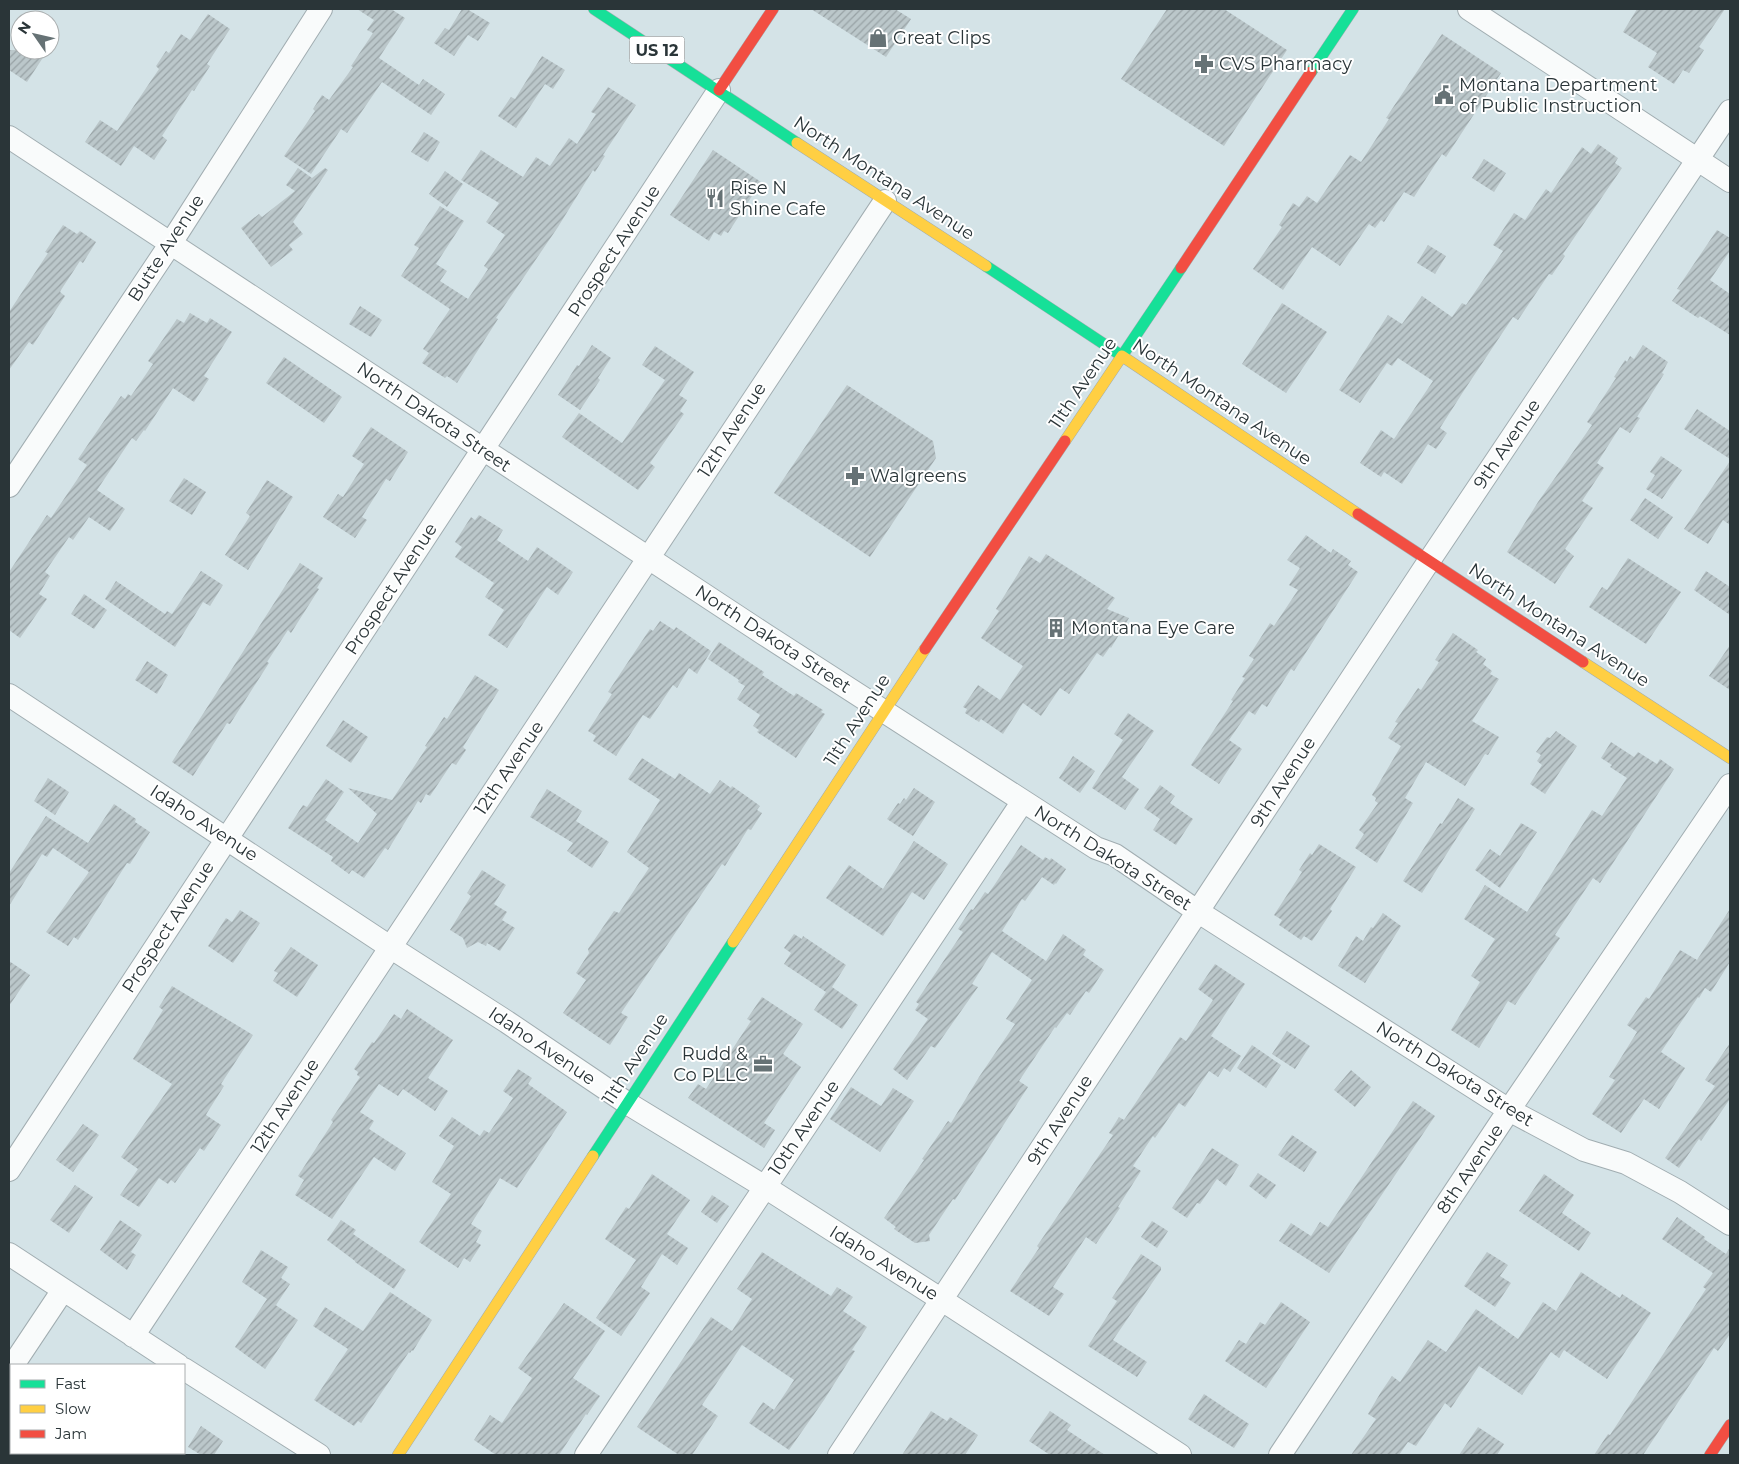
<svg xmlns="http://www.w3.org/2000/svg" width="1739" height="1464" viewBox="0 0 1739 1464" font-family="Montserrat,sans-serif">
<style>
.building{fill:url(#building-hatch)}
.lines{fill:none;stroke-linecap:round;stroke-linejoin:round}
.street-casing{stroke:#a1adb1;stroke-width:24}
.fast-casing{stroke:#a1adb1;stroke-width:12}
.slow-casing{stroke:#a1adb1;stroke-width:12}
.jam-casing{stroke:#a1adb1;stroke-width:12}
.street{stroke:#f9fbfb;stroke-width:22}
.fast{stroke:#16e098;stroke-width:11}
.slow{stroke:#ffcf43;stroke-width:11}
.jam{stroke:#f24e42;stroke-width:11}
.labels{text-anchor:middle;stroke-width:4;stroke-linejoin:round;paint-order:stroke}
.shield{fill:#fff;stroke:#6a7274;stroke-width:1}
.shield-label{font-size:16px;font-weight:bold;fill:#2a3538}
.poi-label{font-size:18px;fill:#2a3538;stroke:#fff;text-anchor:start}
.street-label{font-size:18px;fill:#2a3538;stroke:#fff}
</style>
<defs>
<pattern id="building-hatch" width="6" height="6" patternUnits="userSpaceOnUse" patternTransform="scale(1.25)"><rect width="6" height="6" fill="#bbc7ca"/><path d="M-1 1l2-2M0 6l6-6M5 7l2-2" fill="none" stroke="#98a2a5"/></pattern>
</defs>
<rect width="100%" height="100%" fill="#d4e3e7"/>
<path class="building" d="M357,9H391L405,18L379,58L419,85L423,79L445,94L431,115L382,82L347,133L341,129L311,174L284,156L315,111L313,109L322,95L329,100L353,67L351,66L373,33L367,30L374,20Z
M462,9H467L490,23L478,41L468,35L454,56L434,43L445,28L449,30Z
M811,9H895L911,19L886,57Z
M1167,9H1224L1287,50L1224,146L1121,79Z
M1637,9H1725L1699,47L1704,50L1689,73L1683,70L1674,84L1648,67L1657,53L1623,32Z
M208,14L230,29L207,64L210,66L194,91L192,90L162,136L167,140L154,160L134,146L121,166L85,142L100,120L117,131L159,69L156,66L166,51L169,53L181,34L190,40Z
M1442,34L1501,73L1446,157L1442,154L1414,197L1404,192L1384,222L1381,220L1375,228L1369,224L1340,266L1312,247L1283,290L1253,269L1282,227L1279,225L1293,203L1299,207L1307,196L1317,203L1350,155L1361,162L1389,119L1386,118Z
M9,50H34L44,56L27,82L9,70Z
M542,56L565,70L553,89L545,84L516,128L498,116L511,97L515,99Z
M608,87L636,105L603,155L605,156L595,172L593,170L558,227L496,318L498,319L457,383L447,376L445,378L422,363L429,353L423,349L450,309L401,276L419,248L414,245L440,206L464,221L436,264L447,271L440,281L468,299L488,269L484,266L505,235L486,222L499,203L461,180L481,150L523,177L536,157L550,166L569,138L577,144L596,114L591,112Z
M424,132L440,142L428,162L411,152Z
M1598,144L1618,158L1615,163L1622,168L1563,254L1565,256L1552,275L1549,274L1518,320L1513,317L1465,389L1440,428L1447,433L1436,449L1428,444L1402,484L1384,472L1381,477L1360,463L1381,430L1394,439L1433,381L1398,358L1392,366L1387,363L1360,403L1339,390L1388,315L1402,324L1422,296L1452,317L1462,303L1466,305L1503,251L1493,245L1514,213L1525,220L1546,189L1551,193L1582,147L1591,154Z
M713,150L761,182L728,233L724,231L721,236L714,232L709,241L670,215Z
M1484,159L1506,173L1494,192L1472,178Z
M298,168L312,178L325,168L328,170L293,222L303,234L289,245L293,250L271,267L241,228L259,214L262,217L295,191L286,185Z
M445,171L463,184L447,207L429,194Z
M63,225L77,234L80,231L96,242L83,263L80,261L61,290L60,292L65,296L33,345L29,342L9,370V312L48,253L45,252Z
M1717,230L1730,238V251L1710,280L1730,294V335L1700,316L1698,318L1672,301L1680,290L1677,289Z
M1428,245L1446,256L1435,274L1417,263Z
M1282,303L1327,332L1286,393L1242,364Z
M360,306L382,320L371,337L349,324Z
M190,313L207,323L210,318L232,332L204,376L209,379L194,402L173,388L145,431L144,430L136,441L132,438L97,490L125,509L110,531L89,517L73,540L69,537L45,572L50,576L39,594L47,599L20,638L9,630V572L47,515L51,518L87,465L78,459L121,396L125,399L128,394L131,396L153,364L148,361L177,319L184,323Z
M592,345L611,358L598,378L600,380L580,410L558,395L577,365L579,366Z
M1643,345L1668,362L1662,373L1664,374L1637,417L1640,418L1630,433L1620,427L1597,463L1604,468L1582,501L1593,508L1565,549L1574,556L1555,584L1507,552L1538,502L1592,425L1587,422L1616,378L1614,377L1625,360L1627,362L1630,356L1634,359Z
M655,346L694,372L679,395L687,400L680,411L684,414L650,463L655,467L638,490L562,437L579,413L622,443L665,380L642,365Z
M284,357L342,397L324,423L266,383Z
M847,385L933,441L936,458L870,557L774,493Z
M1697,409L1730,431V459L1684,429Z
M371,427L408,452L390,481L386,479L362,517L367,520L355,538L323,517L338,494L343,497L364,464L352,456Z
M1661,456L1682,470L1662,499L1646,489L1655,475L1650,472Z
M1730,461V525L1723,520L1708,544L1684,529Z
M184,478L206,492L192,515L169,501Z
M267,480L293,497L248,570L225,555L250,516L246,513Z
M1645,498L1673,517L1658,539L1630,520Z
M479,515L503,530L497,540L528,561L537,547L573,572L558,595L547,587L507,648L488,635L504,610L485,597L494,583L455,557L462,547L455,542L471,517L475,520Z
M1306,535L1331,553L1333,549L1351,561L1348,565L1358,572L1294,671L1291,669L1267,707L1262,704L1255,715L1249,711L1229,740L1242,749L1219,784L1191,765L1233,701L1231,700L1245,678L1242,677L1254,659L1249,656L1270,623L1274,626L1298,590L1289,585L1300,568L1287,560Z
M1046,554L1115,598L1107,609L1129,618L1111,648L1110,647L1103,657L1097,653L1069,694L1060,688L1041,716L1023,703L1003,734L981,719L979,722L965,713L967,709L963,707L978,685L1000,700L1023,666L981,638L999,611L996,609L1029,556L1040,563Z
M1628,558L1681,592L1646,644L1589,607L1602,587L1607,590Z
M300,563L323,578L317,588L319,589L291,633L288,630L267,662L269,663L230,724L227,723L193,776L172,762Z
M201,571L223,585L210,606L203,602L175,647L105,599L116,581L165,614L167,611L172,614Z
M1706,571L1730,587V615L1694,590Z
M84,594L107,610L94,629L71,614Z
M660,621L674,630L676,627L711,651L697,674L689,668L677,688L673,685L650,719L643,715L616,756L593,741L596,736L588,731L612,694L608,692L650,629L653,631Z
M1453,633L1478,650L1476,652L1486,659L1483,664L1492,671L1490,674L1499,679L1472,721L1499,737L1488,755L1485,754L1465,786L1426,762L1405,798L1413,803L1377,863L1355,848L1364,834L1359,830L1378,803L1375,801L1376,798L1372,795L1401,746L1388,738L1398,723L1395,722L1418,688L1421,690L1439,662L1435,660Z
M719,642L764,672L762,675L794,696L796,693L823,710L821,712L825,714L796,758L757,732L759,730L753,726L760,715L737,699L745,686L738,682L739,680L708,659Z
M1730,645V690L1709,676Z
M147,661L168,675L157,694L135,680Z
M475,675L499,690L463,747L466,750L456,765L452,763L430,796L426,794L421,803L418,801L388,850L385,848L364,878L352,870L349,874L331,861L333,857L288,828L303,805L307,807L326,779L344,792L325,820L358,843L377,814L348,788L392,800L427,747L425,746L444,717L447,719Z
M1128,713L1154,731L1122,777L1139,789L1125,810L1092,788L1123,740L1114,734Z
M343,720L368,737L351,763L326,746Z
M1556,731L1577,746L1545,794L1530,784L1542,765L1537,761L1541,755L1536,752L1547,737L1550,738Z
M1611,742L1634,757L1638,752L1657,764L1660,759L1674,769L1600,883L1593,878L1555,935L1560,938L1515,1005L1508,1001L1479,1048L1451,1030L1480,982L1471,976L1495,939L1464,919L1485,885L1527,912L1592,810L1602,816L1627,778L1610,767L1612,765L1601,758Z
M1073,756L1095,771L1080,793L1059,778Z
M642,758L675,779L679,773L710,794L720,780L731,788L732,786L756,803L760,806L757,810L762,813L751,830L748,829L725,866L722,864L621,1013L628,1017L610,1045L563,1013L586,980L576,973L589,953L588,949L614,911L619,913L649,868L627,852L660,800L628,779Z
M48,778L69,792L55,815L34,801Z
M1160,785L1175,796L1170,803L1193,819L1176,845L1153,830L1160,819L1144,808Z
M914,788L935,802L913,836L887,819L898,803L900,804L904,798L906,800Z
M547,789L582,811L576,821L609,842L592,868L567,851L573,843L530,817Z
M1458,798L1475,809L1422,893L1403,881L1440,823L1442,824Z
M114,804L136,819L135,822L150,832L130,864L127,863L78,940L74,937L68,946L46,932L89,872L53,848L47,857L42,854L9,906V873L46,816L88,843Z
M1521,823L1537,832L1500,888L1475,870L1490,849L1500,856Z
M914,841L948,864L924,900L912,892L883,936L826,898L849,865L883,889Z
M1319,844L1356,867L1330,909L1332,911L1312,941L1304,936L1301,940L1279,925L1282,920L1274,915L1302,872L1299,870L1310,853L1312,855Z
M1021,845L1043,860L1045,857L1050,860L1051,858L1066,869L1056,884L1055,883L1054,885L1042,877L1025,901L1022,899L1002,931L1046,961L1063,934L1086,950L1083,955L1104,970L1089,993L1086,991L1070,1015L1067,1013L1056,1028L1055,1027L1019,1081L1028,1087L955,1200L953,1199L929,1235L930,1241L915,1243L894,1229L896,1227L884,1218L924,1160L922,1159L948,1121L951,1123L979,1077L1015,1024L1006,1019L1032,980L992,952L972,984L978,987L935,1048L931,1046L907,1080L893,1069L928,1019L915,1010L919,1004L916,1002L963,932L958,929L971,909L973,910L985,892L988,894L993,887Z
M482,870L506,885L494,904L507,912L502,920L515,928L500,951L487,943L486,946L478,942L467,948L463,938L450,930L471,896L467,893Z
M1730,909V962L1711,992L1705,988L1699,998L1698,997L1661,1052L1685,1068L1659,1109L1644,1099L1621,1133L1592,1114L1615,1080L1609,1077L1637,1032L1627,1025L1646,997L1649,999L1680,950L1697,960Z
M240,910L260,923L233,963L208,946L226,918L232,922Z
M1383,913L1401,926L1365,983L1338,966L1356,936L1363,941L1371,927L1373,928Z
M794,934L802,939L803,936L846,965L832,987L858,1005L842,1029L814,1010L826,992L784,964L791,953L784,948Z
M291,947L318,965L297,997L273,981L278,973L274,971Z
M9,961L30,975L9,1006Z
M1215,964L1245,984L1211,1036L1241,1056L1230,1072L1224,1068L1218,1077L1209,1071L1185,1107L1179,1103L1155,1138L1153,1136L1133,1166L1141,1171L1118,1207L1120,1208L1096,1244L1086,1237L1053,1287L1064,1294L1049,1316L1010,1291L1039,1248L1037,1246L1113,1135L1109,1133L1119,1117L1124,1120L1180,1037L1186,1041L1213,1000L1198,989Z
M172,986L253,1035L221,1084L224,1086L207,1113L206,1115L221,1125L204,1151L200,1148L175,1183L171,1180L168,1184L159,1178L139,1207L120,1195L138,1169L121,1157L172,1084L133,1059L163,1010L159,1007Z
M762,997L803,1024L783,1054L801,1067L764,1123L775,1130L764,1148L688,1098L698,1084L706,1089L751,1021L747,1019Z
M407,1009L453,1040L428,1078L448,1091L435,1111L403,1089L398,1096L379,1084L360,1112L374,1121L369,1129L406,1153L395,1171L374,1157L332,1219L295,1195L304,1180L298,1176L333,1122L331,1120L360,1077L357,1075L358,1072L354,1069L372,1042L374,1043L394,1014L401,1019Z
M1287,1031L1310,1046L1295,1069L1272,1054Z
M1730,1043V1099L1701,1141L1699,1139L1679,1168L1665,1158L1715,1086L1705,1080Z
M1252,1045L1281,1065L1266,1088L1237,1068Z
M518,1069L532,1078L528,1084L567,1112L517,1188L500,1178L471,1224L482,1231L476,1242L481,1245L470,1262L464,1258L458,1268L419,1242L451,1194L432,1182L454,1146L439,1136L452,1117L480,1136L484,1130L489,1133L513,1098L503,1091Z
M1351,1070L1371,1087L1355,1107L1334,1090Z
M851,1087L881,1106L893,1088L914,1101L880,1152L830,1119Z
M1413,1101L1435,1116L1329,1273L1279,1241L1291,1223L1311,1236L1320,1222L1328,1227Z
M83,1124L99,1135L73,1172L56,1160Z
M1292,1135L1317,1152L1304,1172L1278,1155Z
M1212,1148L1239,1165L1226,1186L1217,1179L1200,1204L1197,1203L1187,1218L1172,1208Z
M1258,1173L1276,1185L1266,1199L1249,1186Z
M652,1174L690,1200L667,1234L688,1248L677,1265L662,1254L641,1287L650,1293L621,1336L596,1318L636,1260L605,1239L626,1207L629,1209Z
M1544,1174L1574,1195L1562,1213L1591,1233L1579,1251L1519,1211Z
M75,1185L93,1197L69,1233L50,1220Z
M712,1195L729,1206L717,1223L701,1212Z
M1677,1217L1705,1237L1704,1239L1726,1254L1730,1247V1334L1718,1351L1714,1348L1643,1455H1594L1608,1434L1610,1435L1706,1289L1703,1287L1713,1273L1662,1239Z
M120,1220L142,1235L131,1252L136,1255L127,1270L100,1250Z
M341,1220L356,1230L353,1234L406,1270L394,1289L355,1262V1261L327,1240Z
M1152,1221L1168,1231L1157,1248L1141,1237Z
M261,1250L288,1267L281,1278L290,1284L276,1305L274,1304L298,1320L265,1369L235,1347L267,1299L242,1282Z
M762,1252L831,1296L837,1287L853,1297L843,1311L867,1327L852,1350L855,1351L824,1400L789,1450L749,1423L763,1402L774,1410L794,1380L742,1345L702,1405L718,1416L692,1455H679L637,1427L711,1317L732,1331L752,1299L737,1289Z
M1487,1252L1508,1265L1500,1276L1511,1283L1495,1307L1464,1286Z
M1141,1254L1161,1267V1270L1113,1340L1147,1362L1137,1377L1088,1346L1117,1301L1112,1298Z
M1581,1272L1620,1298L1622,1294L1651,1313L1607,1379L1564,1350L1559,1358L1551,1352L1522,1395L1479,1366L1451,1408L1445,1403L1416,1446L1408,1442L1399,1455H1351L1376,1419L1368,1414L1381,1392L1392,1376L1400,1382L1428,1340L1446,1352L1476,1309L1518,1339L1543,1302L1556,1311Z
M390,1292L432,1320L413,1351L412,1350L410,1353L409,1352L361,1423L358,1421L354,1426L314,1400L348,1349L313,1326L325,1307L363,1331Z
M1281,1302L1310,1322L1266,1388L1225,1361L1239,1340L1246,1344L1260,1322L1265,1325Z
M564,1303L605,1331L573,1378L600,1396L587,1415L586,1414L559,1455H496L474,1440L490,1415L502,1423L532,1378L518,1368Z
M1204,1394L1249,1424L1234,1448L1188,1419Z
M931,1411L947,1421L950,1417L978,1435L965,1455H902Z
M1050,1411L1071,1425L1067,1430L1105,1455H1050L1029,1441Z
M201,1426L223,1441L214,1455H201L188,1447Z
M1478,1427L1504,1444L1497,1455H1459Z"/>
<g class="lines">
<g class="street-casing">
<path id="street" d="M1469,9L1730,181
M9,137L764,634L1096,848L1115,855L1197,911L1509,1110L1584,1150L1626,1163L1680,1192L1730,1224
M9,486L171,243L321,9
M9,695L390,947L507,1022L627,1103L765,1187L942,1300L1180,1455
M9,1170L719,90
M9,1254L178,1365
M133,1336L885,201
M13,1365L63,1290
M184,1369L319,1455
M586,1455L1023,801
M839,1455L1429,561L1730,111
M1280,1455L1509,1110L1730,785"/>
</g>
<g class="fast-casing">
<path id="fast" d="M594,9L797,143
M1311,72L1353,9
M986,266L1122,356L1181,268
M593,1156L733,942"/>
</g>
<g class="slow-casing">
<path id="slow" d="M797,143L986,266
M1065,441L1122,356L1358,514
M1583,662L1730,758
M733,942L925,649
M398,1455L593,1156"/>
</g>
<g class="jam-casing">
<path id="jam" d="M719,90L773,9
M1181,268L1311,72
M1358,514L1583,662
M925,649L1065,441
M1710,1455L1730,1425"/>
</g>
<use href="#street" class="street"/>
<use href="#fast" class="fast"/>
<use href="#slow" class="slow"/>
<use href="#jam" class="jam"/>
</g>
<defs>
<g id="shop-bare" transform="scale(1.5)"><path d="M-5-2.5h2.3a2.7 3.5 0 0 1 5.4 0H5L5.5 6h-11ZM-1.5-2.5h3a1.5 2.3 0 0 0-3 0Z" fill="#667275" stroke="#fff" stroke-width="2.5" paint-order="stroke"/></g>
<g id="pharmacy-bare" transform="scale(1.5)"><path d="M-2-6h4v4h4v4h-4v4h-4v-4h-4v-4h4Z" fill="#667275" stroke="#fff" stroke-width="2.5" paint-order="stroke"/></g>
<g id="civic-bare" transform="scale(1.5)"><path d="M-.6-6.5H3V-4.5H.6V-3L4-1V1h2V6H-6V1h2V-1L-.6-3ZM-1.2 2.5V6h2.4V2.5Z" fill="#667275" stroke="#fff" stroke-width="2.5" paint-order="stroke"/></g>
<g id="restaurant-bare" transform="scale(1.5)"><path d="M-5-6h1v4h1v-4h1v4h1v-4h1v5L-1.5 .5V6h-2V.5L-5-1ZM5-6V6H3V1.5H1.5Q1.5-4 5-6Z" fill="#667275" stroke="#fff" stroke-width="2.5" paint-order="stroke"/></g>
<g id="building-bare" transform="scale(1.5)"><path d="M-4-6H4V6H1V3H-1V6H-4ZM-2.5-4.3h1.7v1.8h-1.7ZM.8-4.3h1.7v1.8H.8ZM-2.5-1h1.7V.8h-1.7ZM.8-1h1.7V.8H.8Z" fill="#667275" stroke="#fff" stroke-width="2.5" paint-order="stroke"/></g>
<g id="office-bare" transform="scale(1.5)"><path d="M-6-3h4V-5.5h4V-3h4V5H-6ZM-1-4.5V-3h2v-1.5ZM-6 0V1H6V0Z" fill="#667275" stroke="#fff" stroke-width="2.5" paint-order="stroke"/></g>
</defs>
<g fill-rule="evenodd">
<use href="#shop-bare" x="878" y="38"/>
<use href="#pharmacy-bare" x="1204" y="64"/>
<use href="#civic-bare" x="1444" y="95"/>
<use href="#restaurant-bare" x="715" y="198"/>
<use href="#pharmacy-bare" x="855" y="476"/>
<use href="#building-bare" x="1056" y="628"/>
<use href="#office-bare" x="763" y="1064"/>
</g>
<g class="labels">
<rect class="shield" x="629.5" y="36.5" width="55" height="27" rx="4"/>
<g class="shield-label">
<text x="657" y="56">US 12</text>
</g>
<g class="poi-label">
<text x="893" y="44">Great Clips</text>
<text x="1219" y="70">CVS Pharmacy</text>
<text x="1459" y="91">Montana Department<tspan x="1459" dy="21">of Public Instruction</tspan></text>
<text x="730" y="194">Rise N<tspan x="730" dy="21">Shine Cafe</tspan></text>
<text x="870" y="482">Walgreens</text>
<text x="1071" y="634">Montana Eye Care</text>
<text x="748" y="1060" text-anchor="end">Rudd &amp;<tspan x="748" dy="21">Co PLLC</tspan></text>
</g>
<g class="street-label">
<text transform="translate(884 178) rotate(33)" y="6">North Montana Avenue</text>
<text transform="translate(166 248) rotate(-57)" y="6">Butte Avenue</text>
<text transform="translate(614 251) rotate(-57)" y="6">Prospect Avenue</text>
<text transform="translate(1083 383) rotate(-56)" y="6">11th Avenue</text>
<text transform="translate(1222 402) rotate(34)" y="6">North Montana Avenue</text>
<text transform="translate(434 417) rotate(34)" y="6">North Dakota Street</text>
<text transform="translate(732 430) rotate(-57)" y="6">12th Avenue</text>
<text transform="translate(1507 444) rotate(-56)" y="6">9th Avenue</text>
<text transform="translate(391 589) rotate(-57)" y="6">Prospect Avenue</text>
<text transform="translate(1559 625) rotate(33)" y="6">North Montana Avenue</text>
<text transform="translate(773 639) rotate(33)" y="6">North Dakota Street</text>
<text transform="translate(857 720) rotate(-57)" y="6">11th Avenue</text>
<text transform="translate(509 768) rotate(-56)" y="6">12th Avenue</text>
<text transform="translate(1283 782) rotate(-57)" y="6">9th Avenue</text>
<text transform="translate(204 823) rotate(33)" y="6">Idaho Avenue</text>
<text transform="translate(1113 858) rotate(32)" y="6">North Dakota Street</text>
<text transform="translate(168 927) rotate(-57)" y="6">Prospect Avenue</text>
<text transform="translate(542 1046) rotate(34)" y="6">Idaho Avenue</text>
<text transform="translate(635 1059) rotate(-57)" y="6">11th Avenue</text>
<text transform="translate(1455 1074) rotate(32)" y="6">North Dakota Street</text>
<text transform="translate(285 1106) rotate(-57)" y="6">12th Avenue</text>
<text transform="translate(1060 1120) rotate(-57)" y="6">9th Avenue</text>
<text transform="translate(804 1128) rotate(-56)" y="6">10th Avenue</text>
<text transform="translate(1470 1169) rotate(-56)" y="6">8th Avenue</text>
<text transform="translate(884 1263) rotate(32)" y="6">Idaho Avenue</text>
</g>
</g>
<rect width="1739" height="1464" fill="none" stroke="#2a3538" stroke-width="20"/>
<rect x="10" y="1364" width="175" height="90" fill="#ffffff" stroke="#aaaeaf"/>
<rect x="20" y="1380" width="25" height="8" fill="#16e098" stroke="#aaaeaf"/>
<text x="55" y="1389" font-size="15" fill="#2a3538">Fast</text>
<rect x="20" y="1405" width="25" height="8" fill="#ffcf43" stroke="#aaaeaf"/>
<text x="55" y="1414" font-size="15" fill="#2a3538">Slow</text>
<rect x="20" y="1430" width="25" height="8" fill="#f24e42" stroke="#aaaeaf"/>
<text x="55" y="1439" font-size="15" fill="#2a3538">Jam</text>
<g transform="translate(35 35) rotate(304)"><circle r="24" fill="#ffffff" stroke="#aaaeaf"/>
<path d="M0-4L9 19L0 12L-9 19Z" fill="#667275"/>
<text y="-8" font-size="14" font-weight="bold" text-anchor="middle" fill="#2a3538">N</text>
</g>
</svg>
